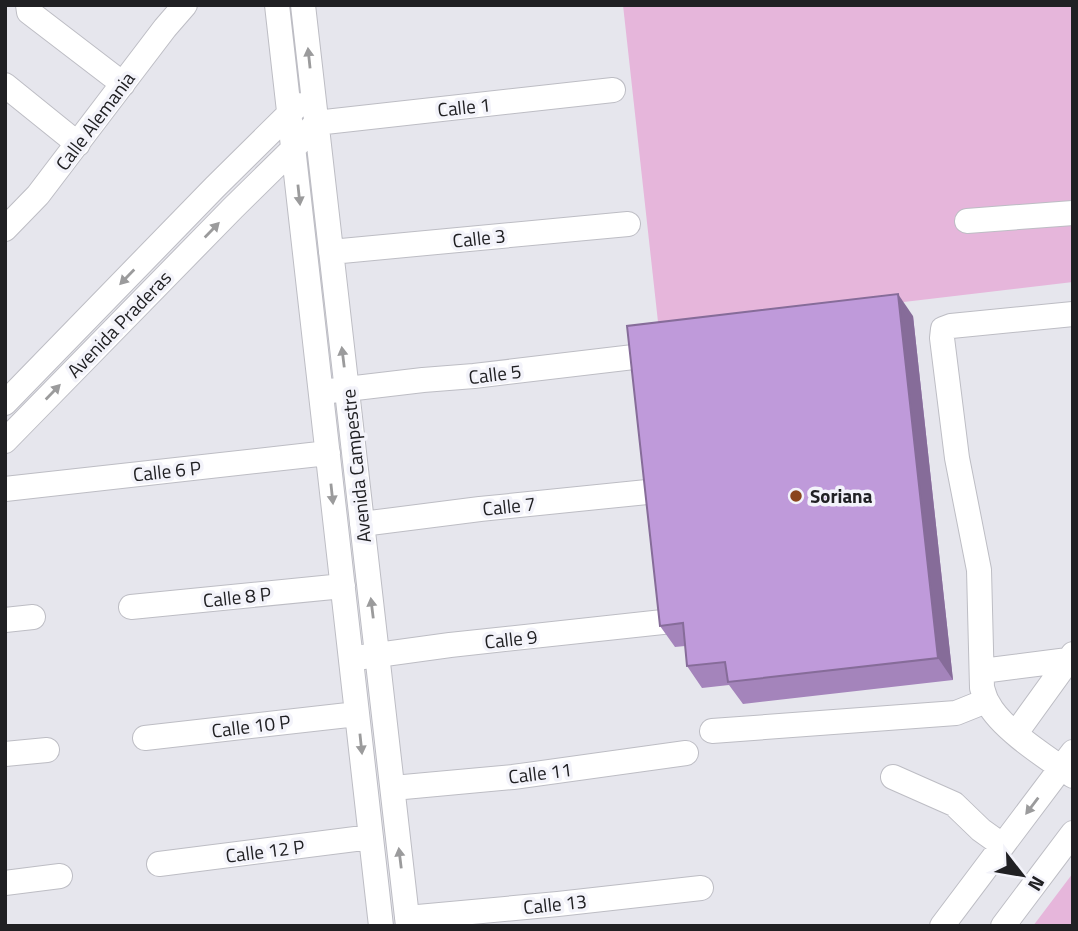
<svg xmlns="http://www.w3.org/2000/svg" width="1078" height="931" viewBox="0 0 1078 931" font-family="'Titillium Web',sans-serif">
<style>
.green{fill:#e6b6db}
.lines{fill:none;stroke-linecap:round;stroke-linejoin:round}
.minor-casing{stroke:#bdbdc4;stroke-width:26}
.minor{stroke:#fff;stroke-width:24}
.wall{fill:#a484bb}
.shaded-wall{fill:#866c99}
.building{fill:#bf9ada;stroke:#866c99;stroke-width:2}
.oneway{fill:#9b9b9c}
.poi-dot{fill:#8a451d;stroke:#f3f3fa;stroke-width:2.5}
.labels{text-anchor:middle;stroke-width:7;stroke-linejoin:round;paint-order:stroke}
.street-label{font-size:19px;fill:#202023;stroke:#f3f3fa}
.poi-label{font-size:19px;font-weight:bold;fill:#202023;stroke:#f3f3fa;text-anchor:start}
</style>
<rect width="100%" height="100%" fill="#e6e6ed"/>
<path class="green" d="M623,5H1073V282L659,331Z
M1073,873V926H1033Z"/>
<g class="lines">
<g class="minor-casing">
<path id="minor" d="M28,5L29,12L123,84
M277,5L381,926
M303,5L408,926
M5,85L78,144
M967,221L1073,213
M5,229L38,195L165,28L185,5
M331,252L628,224
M1073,314L951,326L943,329L942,338L957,458L979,570L982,688C984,693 985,699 988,703C1001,729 1049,759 1073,776
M330,391L423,380L474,376L642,356
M5,403L215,187L298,105
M5,441L233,208L293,149L316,123L613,90
M5,489L328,453
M362,524L480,509L657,491
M131,607L343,586
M5,620L33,617
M363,657L450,645L672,621
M982,671L1068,660
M712,731L956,713L986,701
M1016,733L1073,654
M145,738L357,714
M5,754L47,750
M893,777L954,804L981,830L1002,845
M393,788L513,777L686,753
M159,864L371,837
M5,883L60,876
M407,918L558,904L701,888
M942,926L1073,752
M1003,926L1073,833"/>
</g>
<use href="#minor" class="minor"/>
</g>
<path class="wall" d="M913,316L953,680L743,704L729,685L702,688L687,666L685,646L675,647L660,626Z"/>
<path class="shaded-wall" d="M898,294L913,316L953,680L938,658Z"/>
<path class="building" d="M898,294L938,658L728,682L725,662L687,666L683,623L660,626L627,326Z"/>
<defs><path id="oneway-solid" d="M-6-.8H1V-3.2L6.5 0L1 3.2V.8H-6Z" transform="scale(1.75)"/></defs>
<g class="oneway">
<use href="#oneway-solid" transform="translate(309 58) rotate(-96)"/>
<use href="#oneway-solid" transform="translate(299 195) rotate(84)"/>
<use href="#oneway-solid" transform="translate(212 230) rotate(-46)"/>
<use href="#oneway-solid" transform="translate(127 277) rotate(134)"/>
<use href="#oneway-solid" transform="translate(343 357) rotate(-97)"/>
<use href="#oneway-solid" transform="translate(53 392) rotate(-46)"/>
<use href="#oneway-solid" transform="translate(332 494) rotate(84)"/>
<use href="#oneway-solid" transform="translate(372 608) rotate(-97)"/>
<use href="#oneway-solid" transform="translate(361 744) rotate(84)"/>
<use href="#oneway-solid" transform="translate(1032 806) rotate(127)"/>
<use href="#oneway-solid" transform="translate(400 858) rotate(-97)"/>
</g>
<circle class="poi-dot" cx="796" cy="496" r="7"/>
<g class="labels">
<g class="street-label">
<text transform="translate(464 107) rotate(-6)" y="7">Calle 1</text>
<text transform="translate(95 121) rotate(-53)" y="7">Calle Alemania</text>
<text transform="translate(479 238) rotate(-6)" y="7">Calle 3</text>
<text transform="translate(119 324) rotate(-46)" y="7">Avenida Praderas</text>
<text transform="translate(495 374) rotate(-7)" y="7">Calle 5</text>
<text transform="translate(356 466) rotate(-96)" y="7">Avenida Campestre</text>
<text transform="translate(167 471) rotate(-6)" y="7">Calle 6 P</text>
<text transform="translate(509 506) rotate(-6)" y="7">Calle 7</text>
<text transform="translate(237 597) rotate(-6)" y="7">Calle 8 P</text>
<text transform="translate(511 639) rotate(-6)" y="7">Calle 9</text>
<text transform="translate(251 726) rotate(-7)" y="7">Calle 10 P</text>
<text transform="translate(540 773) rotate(-7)" y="7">Calle 11</text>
<text transform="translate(265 851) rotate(-7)" y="7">Calle 12 P</text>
<text transform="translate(555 904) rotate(-6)" y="7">Calle 13</text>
</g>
<g class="poi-label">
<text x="810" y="503">Soriana</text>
</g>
</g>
<rect width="1078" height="931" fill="none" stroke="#202023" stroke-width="14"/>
<g transform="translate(1022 875) rotate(121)" stroke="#f3f3fa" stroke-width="5" paint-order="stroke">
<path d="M0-5L12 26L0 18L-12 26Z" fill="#202023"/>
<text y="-10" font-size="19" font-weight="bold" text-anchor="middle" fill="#202023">N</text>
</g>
</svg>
